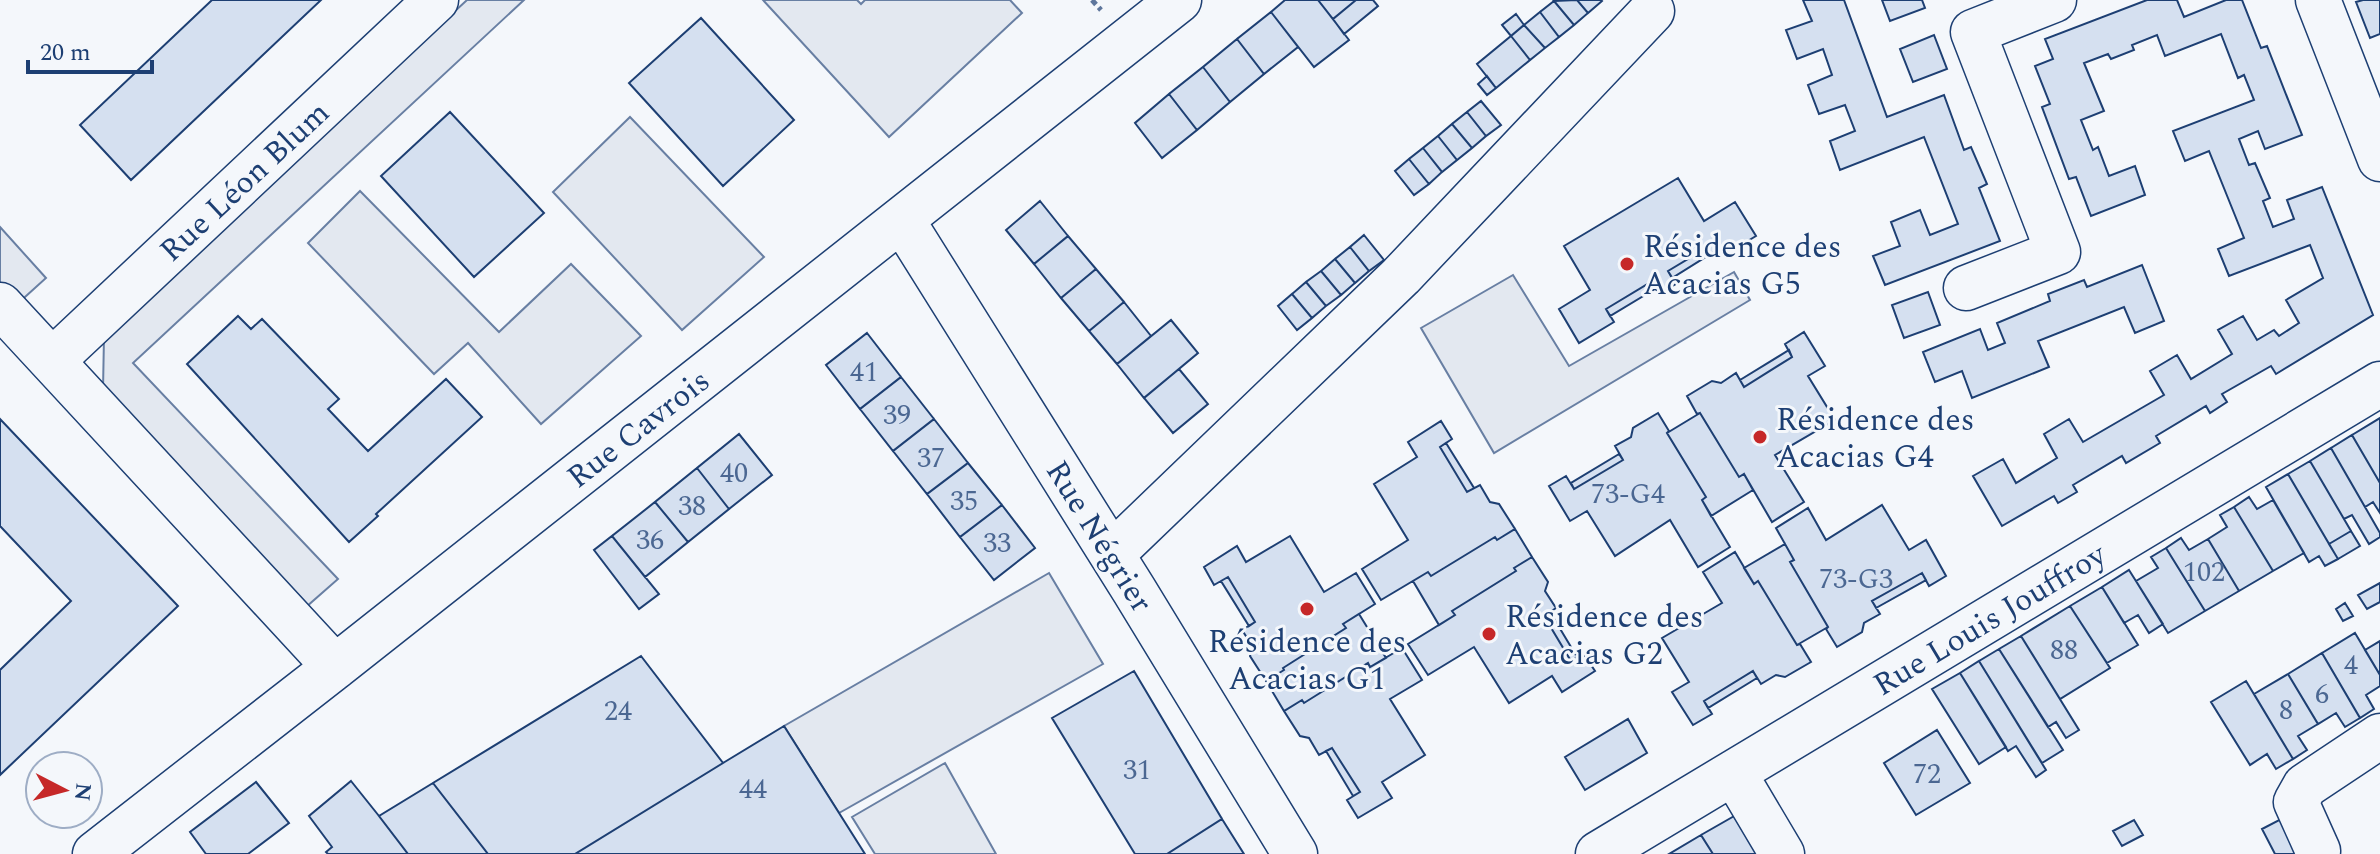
<svg xmlns="http://www.w3.org/2000/svg" width="2380" height="854" viewBox="0 0 2380 854" font-family="Spectral,serif">
<style>
.parking{fill:#e3e8f0;stroke:#687fa3;stroke-width:2}
.building{fill:#d5e0f0;stroke:#1d3f73;stroke-width:2}
.lines{fill:none;stroke-linecap:round;stroke-linejoin:round}
.minor-casing{stroke:#1d3f73;stroke-width:47}
.path{stroke:#5e769c;stroke-width:5;stroke-dasharray:6 4;stroke-linecap:butt}
.minor{stroke:#f4f7fb;stroke-width:44}
.poi-dot{fill:#c62828;stroke:#f4f7fb;stroke-width:3}
.labels{text-anchor:middle;stroke-width:6;stroke-linejoin:round;paint-order:stroke}
.number-label{font-size:28px;fill:#4b6792}
.street-label{font-size:32px;fill:#1d3f73;stroke:#f4f7fb}
.poi-label{font-size:32px;fill:#1d3f73;stroke:#f4f7fb;text-anchor:start}
</style>
<rect width="100%" height="100%" fill="#f4f7fb"/>
<path class="parking" d="M467,0H524L133,363L338,579L306,607L103,390L104,336Z
M763,0H857L861,4L865,0H1010L1022,13L889,137Z
M630,117L764,257L682,330L553,192Z
M360,191L499,332L571,264L641,336L541,424L468,343L434,374L308,243Z
M0,227L46,278L15,306L0,290Z
M1734,272L1750,300L1494,453L1421,328L1513,275L1569,366Z
M1049,573L1103,664L839,813L784,726Z
M945,763L996,854H875L852,817Z"/>
<path class="building" d="M212,0H321L131,180L80,125Z
M1285,0H1318L1349,40L1314,67L1271,12Z
M1318,0H1356L1333,19Z
M1356,0H1373L1378,6L1344,34L1333,19Z
M1577,0H1601L1602,1L1588,13Z
M1577,0L1588,13L1574,25L1554,1Z
M1803,0H1844L1887,117L1944,95L1964,150L1971,147L1987,184L1979,188L2000,241L1885,285L1873,256L1900,246L1891,222L1920,210L1930,235L1958,224L1924,137L1840,170L1830,141L1855,131L1845,105L1819,114L1808,85L1832,75L1823,49L1797,59L1786,30L1812,21Z
M1882,0H1922L1925,8L1890,21Z
M2147,0H2177L2184,17L2226,0H2242L2261,48L2267,46L2302,135L2265,149L2258,131L2239,139L2249,165L2255,163L2270,198L2263,201L2273,227L2294,219L2287,200L2322,187L2373,315L2276,374L2271,366L2222,394L2227,402L2210,413L2206,406L2156,436L2160,443L2126,463L2122,456L2073,485L2077,492L2058,503L2054,496L2002,526L1973,476L2003,459L2016,483L2057,458L2044,434L2069,419L2083,442L2164,395L2150,371L2177,355L2191,379L2232,354L2218,330L2243,316L2257,340L2274,330L2279,336L2299,323L2286,300L2323,278L2310,245L2229,276L2218,249L2244,238L2234,213L2209,151L2185,161L2173,131L2254,100L2244,75L2238,78L2221,34L2165,56L2157,35L2132,45L2134,50L2111,59L2108,54L2084,63L2104,111L2081,120L2093,150L2098,147L2109,176L2135,166L2145,195L2091,216L2076,177L2069,179L2042,107L2050,104L2035,66L2053,59L2045,39Z
M2363,0H2380V34L2370,38L2356,2Z
M1554,1L1574,25L1559,37L1540,12Z
M1271,12L1298,47L1264,74L1237,39Z
M1540,12L1559,37L1545,48L1524,25Z
M1516,14L1524,25L1511,36L1502,25Z
M701,18L794,120L723,186L629,83Z
M1524,25L1545,48L1530,60L1511,36Z
M1934,35L1947,69L1913,82L1900,49Z
M1511,36L1530,60L1496,88L1477,64Z
M1237,39L1264,74L1230,102L1203,67Z
M1203,67L1230,102L1197,130L1169,94Z
M1487,76L1496,88L1487,95L1478,84Z
M1169,94L1197,130L1162,158L1135,123Z
M1481,101L1501,125L1486,136L1467,112Z
M450,112L544,213L474,277L381,176Z
M1467,112L1486,136L1472,148L1452,124Z
M1452,124L1472,148L1457,160L1438,136Z
M1438,136L1457,160L1442,172L1423,148Z
M1423,148L1442,172L1429,184L1409,159Z
M1409,159L1429,184L1414,195L1395,171Z
M1678,178L1704,221L1735,202L1756,236L1721,257L1713,244L1668,271L1676,284L1659,294L1651,282L1606,309L1614,322L1579,343L1559,309L1590,290L1564,246Z
M1040,201L1068,236L1034,264L1006,230Z
M1364,235L1384,260L1369,271L1350,247Z
M1068,236L1096,269L1061,298L1034,264Z
M1713,244L1717,250L1672,278L1668,271Z
M1350,247L1369,271L1355,283L1335,259Z
M1335,259L1355,283L1341,295L1321,271Z
M2142,265L2164,321L2135,333L2124,307L2038,341L2049,367L1972,398L1962,371L1935,382L1923,352L1980,329L1988,350L2005,343L1997,323L2050,301L2048,294L2084,280L2087,287Z
M1096,269L1124,302L1089,331L1061,298Z
M1321,271L1341,295L1326,306L1306,282Z
M1306,282L1326,306L1312,318L1292,294Z
M1651,282L1655,289L1610,316L1606,309Z
M1928,292L1940,325L1904,338L1892,305Z
M1292,294L1312,318L1297,330L1278,306Z
M1124,302L1151,336L1117,364L1089,331Z
M238,316L251,329L262,319L290,348L339,399L328,409L368,451L446,379L482,417L376,514L378,516L349,542L187,364Z
M1171,320L1198,353L1144,398L1117,364Z
M1804,332L1825,366L1808,376L1835,420L1775,455L1804,502L1772,522L1744,474L1739,477L1700,413L1697,414L1687,396L1712,381L1721,383L1736,373L1744,387L1792,357L1785,344Z
M867,333L901,377L860,409L826,365Z
M1789,350L1792,357L1744,387L1740,380Z
M1179,369L1208,404L1173,433L1144,398Z
M901,377L934,419L893,451L860,409Z
M1658,413L1669,431L1667,433L1706,497L1702,500L1730,547L1698,567L1670,520L1615,556L1587,511L1570,521L1549,486L1566,476L1574,489L1623,460L1615,446L1631,437L1633,428Z
M1700,413L1739,477L1744,474L1753,490L1711,516L1702,500L1706,497L1667,433Z
M2380,418V483L2352,435Z
M0,419L178,606L0,775V670L71,601L0,526Z
M934,419L968,463L927,494L893,451Z
M1441,421L1452,439L1440,447L1467,492L1480,485L1490,502L1499,504L1515,529L1497,540L1495,537L1431,576L1428,572L1381,600L1362,569L1408,540L1374,484L1417,457L1408,442Z
M739,434L772,475L729,509L697,468Z
M2352,435L2380,483V513L2373,502L2365,507L2331,448Z
M1446,443L1474,488L1467,492L1440,447Z
M2331,448L2380,533V537L2369,544L2352,515L2344,519L2310,461Z
M1619,454L1623,460L1574,489L1571,483Z
M2310,461L2351,531L2329,544L2288,474Z
M968,463L1002,505L960,537L927,494Z
M697,468L729,509L688,542L655,502Z
M2288,474L2338,559L2325,566L2319,556L2309,562L2266,487Z
M2249,497L2257,509L2273,500L2304,553L2273,571L2234,507Z
M655,502L688,542L645,577L612,536Z
M1002,505L1035,548L994,580L960,537Z
M1882,505L1909,550L1926,540L1946,576L1929,586L1922,573L1872,601L1880,614L1864,623L1862,632L1837,647L1826,629L1828,627L1790,562L1794,560L1776,528L1808,508L1826,540Z
M2234,507L2273,571L2239,591L2208,539L2227,527L2220,515Z
M1515,529L1532,557L1514,568L1516,571L1452,611L1455,615L1439,625L1413,581L1428,572L1431,576L1495,537L1497,540Z
M2351,531L2360,546L2338,559L2329,544Z
M612,536L659,594L639,609L594,550Z
M1290,536L1324,592L1356,573L1375,604L1343,624L1346,628L1283,668L1284,670L1266,681L1250,656L1253,647L1242,630L1255,622L1228,577L1214,585L1204,567L1237,546L1246,562Z
M2181,538L2189,550L2208,539L2239,591L2205,611L2166,548Z
M1785,544L1794,560L1790,562L1828,627L1797,645L1758,581L1754,584L1744,568Z
M2166,548L2205,611L2168,633L2136,581L2158,568L2151,557Z
M1735,552L1754,584L1758,581L1797,645L1800,644L1811,662L1785,677L1776,675L1761,684L1753,671L1704,701L1712,714L1693,725L1672,692L1689,682L1662,638L1722,603L1703,572Z
M1532,557L1548,582L1545,591L1556,608L1544,616L1571,661L1583,653L1595,671L1562,692L1552,676L1509,703L1474,647L1428,675L1408,644L1455,615L1452,611L1516,571L1514,568Z
M2129,570L2163,624L2149,633L2138,615L2124,623L2102,587Z
M1922,573L1926,580L1876,608L1872,601Z
M1228,577L1255,622L1249,626L1221,581Z
M2380,583V602L2367,609L2358,595Z
M2102,587L2138,645L2107,663L2070,606Z
M2345,603L2353,616L2343,621L2336,609Z
M2070,606L2110,668L2060,699L2021,636Z
M1550,612L1577,657L1571,661L1544,616Z
M1359,614L1386,658L1370,667L1368,663L1304,703L1302,700L1284,711L1266,681L1284,670L1283,668L1346,628L1343,624Z
M2355,633L2380,675V686L2366,695L2374,709L2360,718L2322,653Z
M2021,636L2079,730L2066,738L2056,722L2048,727L1999,649Z
M2380,641V675L2365,650Z
M1402,648L1422,680L1390,699L1425,755L1382,782L1392,798L1358,818L1347,800L1360,792L1332,748L1319,755L1309,738L1300,736L1284,711L1302,700L1304,703L1368,663L1370,667Z
M1999,649L2063,750L2042,763L1979,661Z
M2322,653L2360,718L2345,727L2336,713L2318,724L2288,674Z
M641,656L723,763L575,854H488L433,783Z
M1979,661L2046,770L2036,777L2016,746L2008,751L1960,673Z
M1134,671L1222,819L1167,854H1135L1052,718Z
M1753,671L1757,678L1708,708L1704,701Z
M1960,673L2006,747L1979,764L1932,689Z
M2288,674L2318,724L2298,736L2307,750L2293,759L2254,694Z
M2246,681L2293,759L2276,769L2267,754L2250,765L2211,702Z
M1628,719L1647,753L1585,790L1565,757Z
M784,726L865,854H575L723,763Z
M1937,730L1970,783L1916,815L1884,763Z
M1332,748L1360,792L1353,796L1326,751Z
M351,781L379,816L408,854H328L326,852L332,847L309,816Z
M256,782L289,823L248,854H206L190,832Z
M433,783L488,854H408L379,816Z
M1736,815L1761,854H1713L1701,835Z
M2283,818L2301,854H2275L2262,829Z
M1222,819L1244,854H1167Z
M2134,820L2143,835L2122,846L2113,831Z
M1701,835L1713,854H1669Z"/>
<g class="lines">
<g class="minor-casing">
<path id="minor" d="M2318,0L2380,159
M902,220L1134,590L1295,854
M1966,288L2058,252L1973,32L2054,0
M0,305L335,667
M52,361L436,0
M1112,554L1401,276L1652,11
M1734,773L1782,854
M2318,851L2296,802L2305,786L2380,736
M95,854L335,667L1179,0
M1598,854L2380,384"/>
</g>
<path class="path" d="M1092,0L1101,10"/>
<use href="#minor" class="minor"/>
</g>
<g class="poi-dot">
<circle cx="1627" cy="264" r="8"/>
<circle cx="1760" cy="437" r="8"/>
<circle cx="1307" cy="609" r="8"/>
<circle cx="1489" cy="634" r="8"/>
</g>
<g class="labels">
<g class="number-label">
<text x="864" y="381">41</text>
<text x="897" y="424">39</text>
<text x="931" y="467">37</text>
<text x="734" y="482">40</text>
<text x="1628" y="503">73-G4</text>
<text x="964" y="510">35</text>
<text x="692" y="515">38</text>
<text x="650" y="549">36</text>
<text x="997" y="552">33</text>
<text x="2204" y="581">102</text>
<text x="1856" y="588">73-G3</text>
<text x="2064" y="659">88</text>
<text x="2351" y="674">4</text>
<text x="2322" y="703">6</text>
<text x="2286" y="719">8</text>
<text x="618" y="720">24</text>
<text x="1137" y="779">31</text>
<text x="1927" y="783">72</text>
<text x="753" y="798">44</text>
</g>
<g class="street-label">
<text transform="translate(244 181) rotate(-43)" y="11">Rue Léon Blum</text>
<text transform="translate(638 428) rotate(-38)" y="11">Rue Cavrois</text>
<text transform="translate(1100 536) rotate(58)" y="11">Rue Négrier</text>
<text transform="translate(1989 619) rotate(-31)" y="11">Rue Louis Jouffroy</text>
</g>
<g class="poi-label">
<text x="1643" y="257">Résidence des<tspan x="1643" dy="37">Acacias G5</tspan></text>
<text x="1776" y="430">Résidence des<tspan x="1776" dy="37">Acacias G4</tspan></text>
<text x="1505" y="627">Résidence des<tspan x="1505" dy="37">Acacias G2</tspan></text>
<text x="1307" y="652" text-anchor="middle">Résidence des<tspan x="1307" dy="37">Acacias G1</tspan></text>
</g>
</g>
<g transform="translate(64 790) rotate(96)"><circle r="38" fill="#f4f7fb" stroke="#9eadc5" stroke-width="2"/>
<path d="M0-6L14 30L0 20L-14 30Z" fill="#c62828"/>
<text y="-12" font-size="22" font-weight="bold" text-anchor="middle" fill="#1d3f73">N</text>
</g>
<path d="M28 60v12h124v-12" fill="none" stroke="#1d3f73" stroke-width="4"/>
<text x="40" y="60" font-size="24" fill="#1d3f73" stroke="#f4f7fb" stroke-width="6" paint-order="stroke">20 m</text>
</svg>
